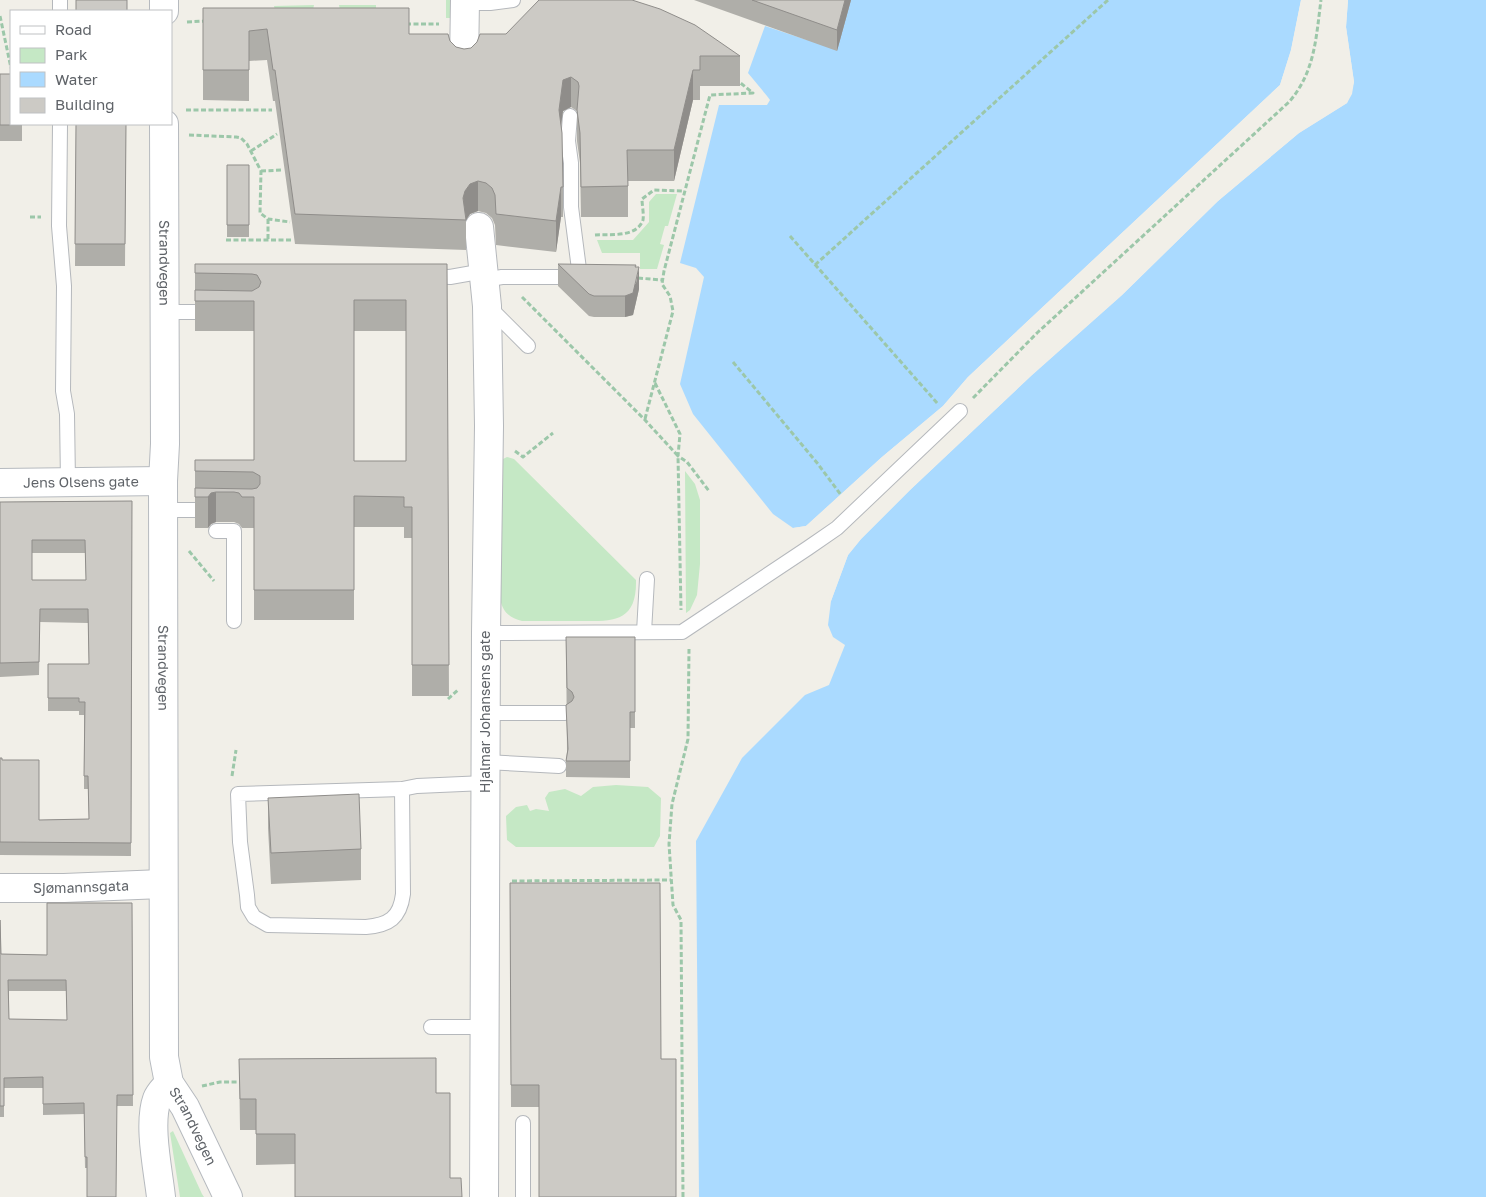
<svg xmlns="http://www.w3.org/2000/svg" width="1486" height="1197" viewBox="0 0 1486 1197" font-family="'Golos Text',sans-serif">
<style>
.green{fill:#c5e8c5}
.water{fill:#aadaff}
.pier{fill:#f1efe8}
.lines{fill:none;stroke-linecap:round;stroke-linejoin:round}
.lane-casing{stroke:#b5b8bc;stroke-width:16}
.street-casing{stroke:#b5b8bc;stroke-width:30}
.secondary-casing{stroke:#b6babf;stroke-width:30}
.path{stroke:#9cc7a9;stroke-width:3;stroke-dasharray:5 2.5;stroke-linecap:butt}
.lane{stroke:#fff;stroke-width:14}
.street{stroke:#fff;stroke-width:28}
.secondary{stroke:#fff;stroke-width:28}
.wall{fill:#afaea9;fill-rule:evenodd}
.shaded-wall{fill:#8f8d8a}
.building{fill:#cccac5;stroke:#8f8d8a;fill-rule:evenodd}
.labels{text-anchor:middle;stroke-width:4;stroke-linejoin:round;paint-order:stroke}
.street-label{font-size:14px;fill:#5f6368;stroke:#fff}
</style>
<rect width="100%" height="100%" fill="#f1efe8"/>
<path class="green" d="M446,0H453V18H446Z
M314,5L313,10H275L274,6Z
M339,5H376V8L340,10Z
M656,194H677L668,226H665L660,244L664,245L657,269H640V253H602L597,240H633L649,222V202Z
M507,457L514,459L636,580C637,624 611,621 577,621C559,621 541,621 522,621C509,618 502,611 500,598L501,460Z
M685,471L695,484L700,500V564L697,595L690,610L686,613Z
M616,785L648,787L661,798L660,836L654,847H516L507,840L506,816L516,807L527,805L530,811L536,809L549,811L545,798L549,792L565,789L581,796L593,787Z
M173,1131L202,1194L204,1197H180L170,1133Z"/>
<path class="water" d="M821,0H1301L1291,50L1280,85L968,377L943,406L882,457L806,526L793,528L773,514L693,414L680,384L704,277L696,268L680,263L719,105H767L770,100L767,96L748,73L765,26L807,40Z
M1348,0H1486V1197H699L696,841L742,758L805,695L829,685L845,645L833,637L828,625L831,601L848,555L861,539L910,490L1032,375L1122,295L1218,201L1299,133L1347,103L1354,82L1346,27Z"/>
<path class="pier" d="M1301,0H1303L1293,51L1282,87L969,379L944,408L883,459L808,528L795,531L793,528L806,526L882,457L943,406L968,377L1280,85L1291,50Z
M1346,0H1348L1346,27L1354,82L1352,94L1347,103L1299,133L1218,201L1122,295L1032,375L910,490L861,539L848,555L831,601L829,598L846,554L859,537L908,488L1031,373L1121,293L1216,199L1297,131L1345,101L1350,93L1351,82L1344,27Z"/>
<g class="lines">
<g class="lane-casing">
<path id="lane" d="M465,3H490L513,0
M60,11V0
M570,116L568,141L571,163V207L580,277
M60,124L59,226L64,286L63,391L67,414L68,483
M430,276L450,277L484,271
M484,280L502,277H576
M488,306L528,346
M165,312H214
M163,510H212
M216,531H234V621
M644,632L647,579
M486,633L682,632L808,548L837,528L960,411
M486,713H565
M485,762L559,766
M402,789L403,894C400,918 389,925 366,927L268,925L254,917L248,907L247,895L240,842L238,794L402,789L417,786L485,783
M431,1027H483
M523,1123V1197"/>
</g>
<g class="street-casing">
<g id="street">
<path d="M464,64L465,0"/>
<path d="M479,227L487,306L489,426L486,633L484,1197"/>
<path id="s1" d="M0,888H64L162,884"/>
</g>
</g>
<g class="secondary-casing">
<g id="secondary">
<path d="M164,0V11"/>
<path id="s2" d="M164,124L165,444L163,481L164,1057L169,1083L185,1107L228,1197"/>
<path id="s3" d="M0,483L163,481"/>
<path d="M161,1197C158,1170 148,1124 157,1099C159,1093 165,1088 169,1083"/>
</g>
</g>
<path class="path" d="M0,16L11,68
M187,22L206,21
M406,24H439
M186,110H272
M189,135L236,137L241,138L247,144L261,171L260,213L268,219L290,222
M251,151L277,134
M261,171L282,170
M30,217H41
M268,219V240
M595,235C609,234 637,238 643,220C644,214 642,205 642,199L654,190L684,191
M790,236L938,404
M226,240H292
M815,265L1108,0
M638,278L662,280
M522,297L645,420L678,456L681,610
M733,362L818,464L841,495
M655,383L680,434L678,456L687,462L709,491
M973,398L1037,333L1289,102C1315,72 1316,38 1321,0
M645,419L673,311L670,296L662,284L664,271L710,95L753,93L738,81
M515,451L523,457L553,433
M189,551L214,581
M448,699L459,689
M232,776L236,750
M512,881L671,880
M202,1086L220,1082H243
M683,1197L681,920L673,905L669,844L672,804L688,739L689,649"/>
<use href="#lane" class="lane"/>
<use href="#street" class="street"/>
<use href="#secondary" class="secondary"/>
</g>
<path class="wall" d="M694,0H851L837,51Z
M203,8L409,34L450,41L456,47L464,49L740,56V86H700V100H693L674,181H628V217H581L580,163L577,141V111L571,107L563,111L561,125L563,187V217H561L556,252L496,245L495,225L492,218L486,213L478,211L470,214L466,220V250L295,244L275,101H273L267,60L249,61V101L203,100Z
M0,74L22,124V141H0Z
M76,124H126L125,266H75Z
M227,165H249V237H227Z
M195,264H447L449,696H412V538H404V527H354V620H254V528H242L239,524L234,522H216L211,524L208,528H195V460H254V331H195ZM354,331H406V461H354Z
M558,264L639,289L633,315L625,317H594L589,316L558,286Z
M132,501L131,856L0,855V758L39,820L89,819L88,789H84V715H79V711H48V678L89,664L88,623L40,622L39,675L0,677V502ZM32,553H85L86,580H32Z
M566,637H635V728H630V778L566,777V761L567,752Z
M268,798L361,849V880L271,884L268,828Z
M510,883L661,1059L539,1107H511Z
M132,903L133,1106H117L87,1168H85L84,1114L43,1115V1088H4V1117H0V920L1,954L47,955ZM9,991H66L67,1020L9,1019Z
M239,1059L436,1093L450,1178L462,1197L295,1164L256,1165V1130H240Z"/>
<path class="shaded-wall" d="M845,0H851L837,51V30Z
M693,70V100L674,181V150Z
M571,77V107L563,111L559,140V110L563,80Z
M478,181V211L470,214L466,220L463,198L465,191L470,184Z
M561,187V217L556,252V221Z
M639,267V289L633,315L625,317V296L636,283Z
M216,492V522L211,524L208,528V497L211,493Z"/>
<path class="building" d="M76,0H127V11H76Z
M539,0H632L660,9L695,25L740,56H700V70H693L674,150H627L628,186L581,187L580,133L577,110L579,86L578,82L571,77L563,80L559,110L562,133L563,187H561L556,221L496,214L495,195L492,188L486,183L478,181L470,184L465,191L463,198L466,220L295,214L275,70H273L267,29L249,31V70H203V8H409V34H448L450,41L456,47L464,49L471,48L477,42L480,34H506Z
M752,0H845L837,30Z
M0,74H11V124H22V125H0Z
M76,124H126L125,244H75Z
M227,165H249V225H227Z
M195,264H447L449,665H412V507H404V497L354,496V590H254V497H242L239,493L234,492H216L211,493L208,497H195V488L252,489L257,488L260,484V476L253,472L195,471V460H254V301H195V290L252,291L259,287L261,282L257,275L252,274L195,273ZM354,300H406V461H354Z
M558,264L636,265L635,267H639L633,293L625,296H594L589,294Z
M132,501L131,843L0,842V758H2V760H39V820L89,819L88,776H84L85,702H79V698H48V664H89L88,609H40L39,662L0,663V502ZM32,540H85L86,580H32Z
M566,637H635V712H630V761H566L568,749L566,705L572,701L574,697L572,692L567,688Z
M359,794L361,849L271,853L268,798Z
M510,883H660L661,1059H676V1197H539V1085H511Z
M47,903H132L133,1095H117L116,1197H87V1157H85L84,1103L43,1104V1077L4,1078V1106H0V920L1,954L47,955ZM8,980H66L67,1020L9,1019Z
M436,1058V1093H450V1178H461L462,1197H295V1134H256V1099H240L239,1059Z"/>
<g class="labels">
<g class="street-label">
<text dy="5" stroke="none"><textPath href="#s2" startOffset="139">Strandvegen</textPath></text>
<text dy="5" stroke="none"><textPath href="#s3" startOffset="81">Jens Olsens gate</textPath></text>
<text dy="5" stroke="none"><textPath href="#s2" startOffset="544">Strandvegen</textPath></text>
<text transform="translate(485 712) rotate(-90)" y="5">Hjalmar Johansens gate</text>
<text dy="5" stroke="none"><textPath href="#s1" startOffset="81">Sjømannsgata</textPath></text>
<text dy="5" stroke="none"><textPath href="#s2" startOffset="1009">Strandvegen</textPath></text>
</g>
</g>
<rect x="10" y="10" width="162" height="115" fill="#ffffff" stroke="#bfc1c3"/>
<rect x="20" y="26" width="25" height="8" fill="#ffffff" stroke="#bfc1c3"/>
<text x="55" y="35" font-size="15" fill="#5f6368">Road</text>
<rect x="20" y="48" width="25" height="15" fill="#c5e8c5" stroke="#bfc1c3"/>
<text x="55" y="60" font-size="15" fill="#5f6368">Park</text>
<rect x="20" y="72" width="25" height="15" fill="#aadaff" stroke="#bfc1c3"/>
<text x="55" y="85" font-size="15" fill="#5f6368">Water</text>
<rect x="20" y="98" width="25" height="15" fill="#cccac5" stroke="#bfc1c3"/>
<text x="55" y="110" font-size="15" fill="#5f6368">Building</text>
</svg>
